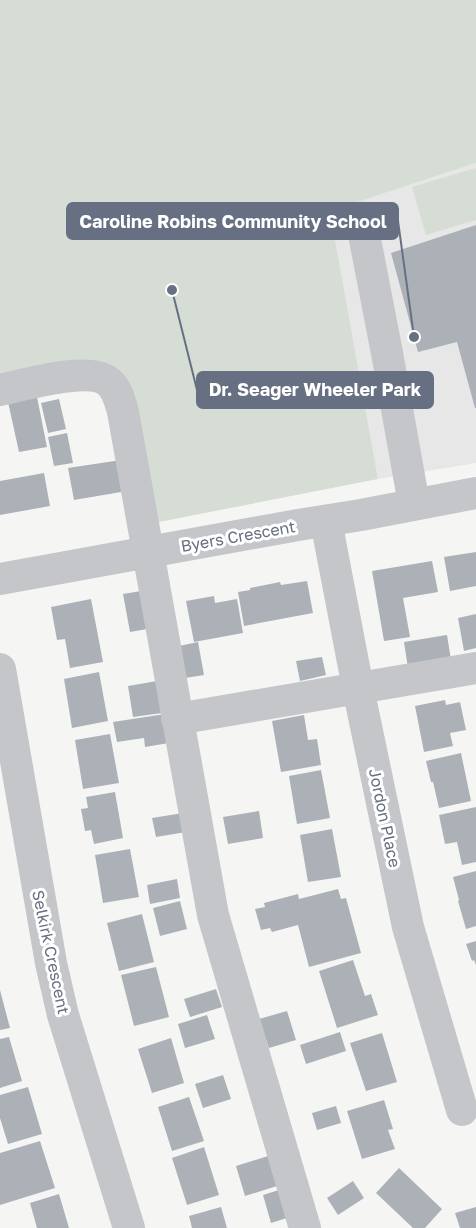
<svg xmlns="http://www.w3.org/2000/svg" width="476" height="1228" viewBox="0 0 476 1228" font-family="'Golos Text',sans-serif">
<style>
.built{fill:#e6e7e6}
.green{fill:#d6ddd4}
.building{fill:#acb1b8}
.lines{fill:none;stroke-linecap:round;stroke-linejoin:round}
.minor{stroke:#c4c6ca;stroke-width:32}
.labels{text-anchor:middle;stroke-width:6;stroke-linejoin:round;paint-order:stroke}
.street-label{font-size:16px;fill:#667082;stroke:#fff}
.leader{fill:none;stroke:#667082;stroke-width:2}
.callout-dot{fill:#667082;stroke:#fff;stroke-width:2}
.callout{fill:#667082;stroke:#667082;stroke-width:2}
.callout-label{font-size:18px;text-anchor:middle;font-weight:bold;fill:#fff}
</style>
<rect width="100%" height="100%" fill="#f5f6f3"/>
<path class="built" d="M476,163V463L378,479L330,211Z"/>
<path class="green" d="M0,0H476V163L330,211L378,479L154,523L128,388L0,385Z
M476,168V220L426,235L412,187Z"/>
<path class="building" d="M476,225V408H475L457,342L418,352L391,253Z
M37,397L47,447L19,452L8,402Z
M59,399L66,429L48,433L41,403Z
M67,433L73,463L54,466L48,437Z
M121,460L127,491L74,500L68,468Z
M44,473L50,506L0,515V481Z
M476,552V586L450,591L444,557Z
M432,561L438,592L403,598L410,637L384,641L372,571Z
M307,581L313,613L244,626L238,592L250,590V588L280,582L281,585Z
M147,590L153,628L130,632L123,594Z
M214,596L215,603L237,599L243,633L194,642L186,601Z
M91,599L103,662L70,668L65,639L57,640L51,607Z
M476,614V648L464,651L458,618Z
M447,635L451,660L408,668L404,642Z
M198,642L204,675L185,678L179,646Z
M322,657L326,675L300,681L296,661Z
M99,672L108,721L72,728L64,679Z
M157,681L162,713L133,717L128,686Z
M445,700L446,705L460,702L466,730L450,733L453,746L424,752L415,706Z
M165,714L169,743L145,747L144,738L117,742L113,722Z
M304,715L308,740L317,739L321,765L281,772L272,721Z
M110,734L119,783L83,789L75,740Z
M461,753L471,801L439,808L433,782H431L426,761Z
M321,770L330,818L297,824L289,776Z
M115,792L123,838L94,844L91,830L85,831L81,809L88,808L86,797Z
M476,807V862L462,865L457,842L445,844L439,815Z
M259,811L263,838L228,844L223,817Z
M183,813L186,832L156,837L152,818Z
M332,829L341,877L308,882L300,835Z
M130,849L139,897L103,903L95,855Z
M476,871V926L466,929L458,901L459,900L453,877Z
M177,879L180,898L150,904L147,885Z
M338,889L341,899L346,898L361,953L309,967L298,925L272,932L270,928L261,930L255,909L265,907L264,903L298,894L299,899Z
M180,901L187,929L160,936L153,908Z
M142,914L154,962L119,971L107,923Z
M476,941V965L474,960L472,961L466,944Z
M353,960L365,996L371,994L378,1015L337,1028L319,971Z
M156,967L169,1017L134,1026L121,975Z
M216,989L222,1007L190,1017L184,999Z
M0,990L10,1028L0,1030Z
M287,1011L296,1040L269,1048L259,1019Z
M207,1015L215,1039L185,1048L178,1024Z
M340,1032L346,1051L306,1064L300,1045Z
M382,1033L397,1082L366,1091L350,1043Z
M9,1037L22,1081L0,1088V1039Z
M171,1038L184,1083L152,1093L138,1049Z
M223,1075L231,1099L203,1108L195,1084Z
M28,1087L42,1134L8,1144L0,1118V1095Z
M189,1097L204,1141L172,1151L158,1107Z
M384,1100L393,1129L388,1130L395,1149L362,1159L347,1111Z
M336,1106L341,1123L317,1130L312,1113Z
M40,1141L55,1188L0,1205V1153Z
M204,1147L219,1195L187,1205L172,1158Z
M268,1156L277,1186L245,1196L236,1166Z
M399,1168L442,1209L425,1228H413L376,1193Z
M353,1181L364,1198L338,1215L327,1198Z
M282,1189L290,1217L271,1223L263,1195Z
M59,1194L69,1228H37L30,1203Z
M221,1207L227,1228H192L189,1216Z
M476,1207V1228H460L455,1213Z"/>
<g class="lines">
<path class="minor" d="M363,229L387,353L414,504
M0,390C24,385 85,367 106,380C117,387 120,401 123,412L213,915L305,1228
M326,521L358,688L408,927L462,1110
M0,579L298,525L361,515L476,493
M0,669L51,963L63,1015L129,1228
M177,719L476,668"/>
</g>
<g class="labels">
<g class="street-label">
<text transform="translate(238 536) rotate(-10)" y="6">Byers Crescent</text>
<text transform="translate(385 818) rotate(78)" y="6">Jordon Place</text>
<text transform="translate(51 952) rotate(78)" y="6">Selkirk Crescent</text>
</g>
</g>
<path class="leader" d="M414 337L398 221M172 290L197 390"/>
<g class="callout-dot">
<circle cx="414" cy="337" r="6"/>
<circle cx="172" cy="290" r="6"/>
</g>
<g class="callout">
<rect x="67" y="203" width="331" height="36" rx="6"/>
<rect x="197" y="372" width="236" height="36" rx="6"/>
</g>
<g class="callout-label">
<text x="233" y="228">Caroline Robins Community School</text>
<text x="315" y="396">Dr. Seager Wheeler Park</text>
</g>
</svg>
